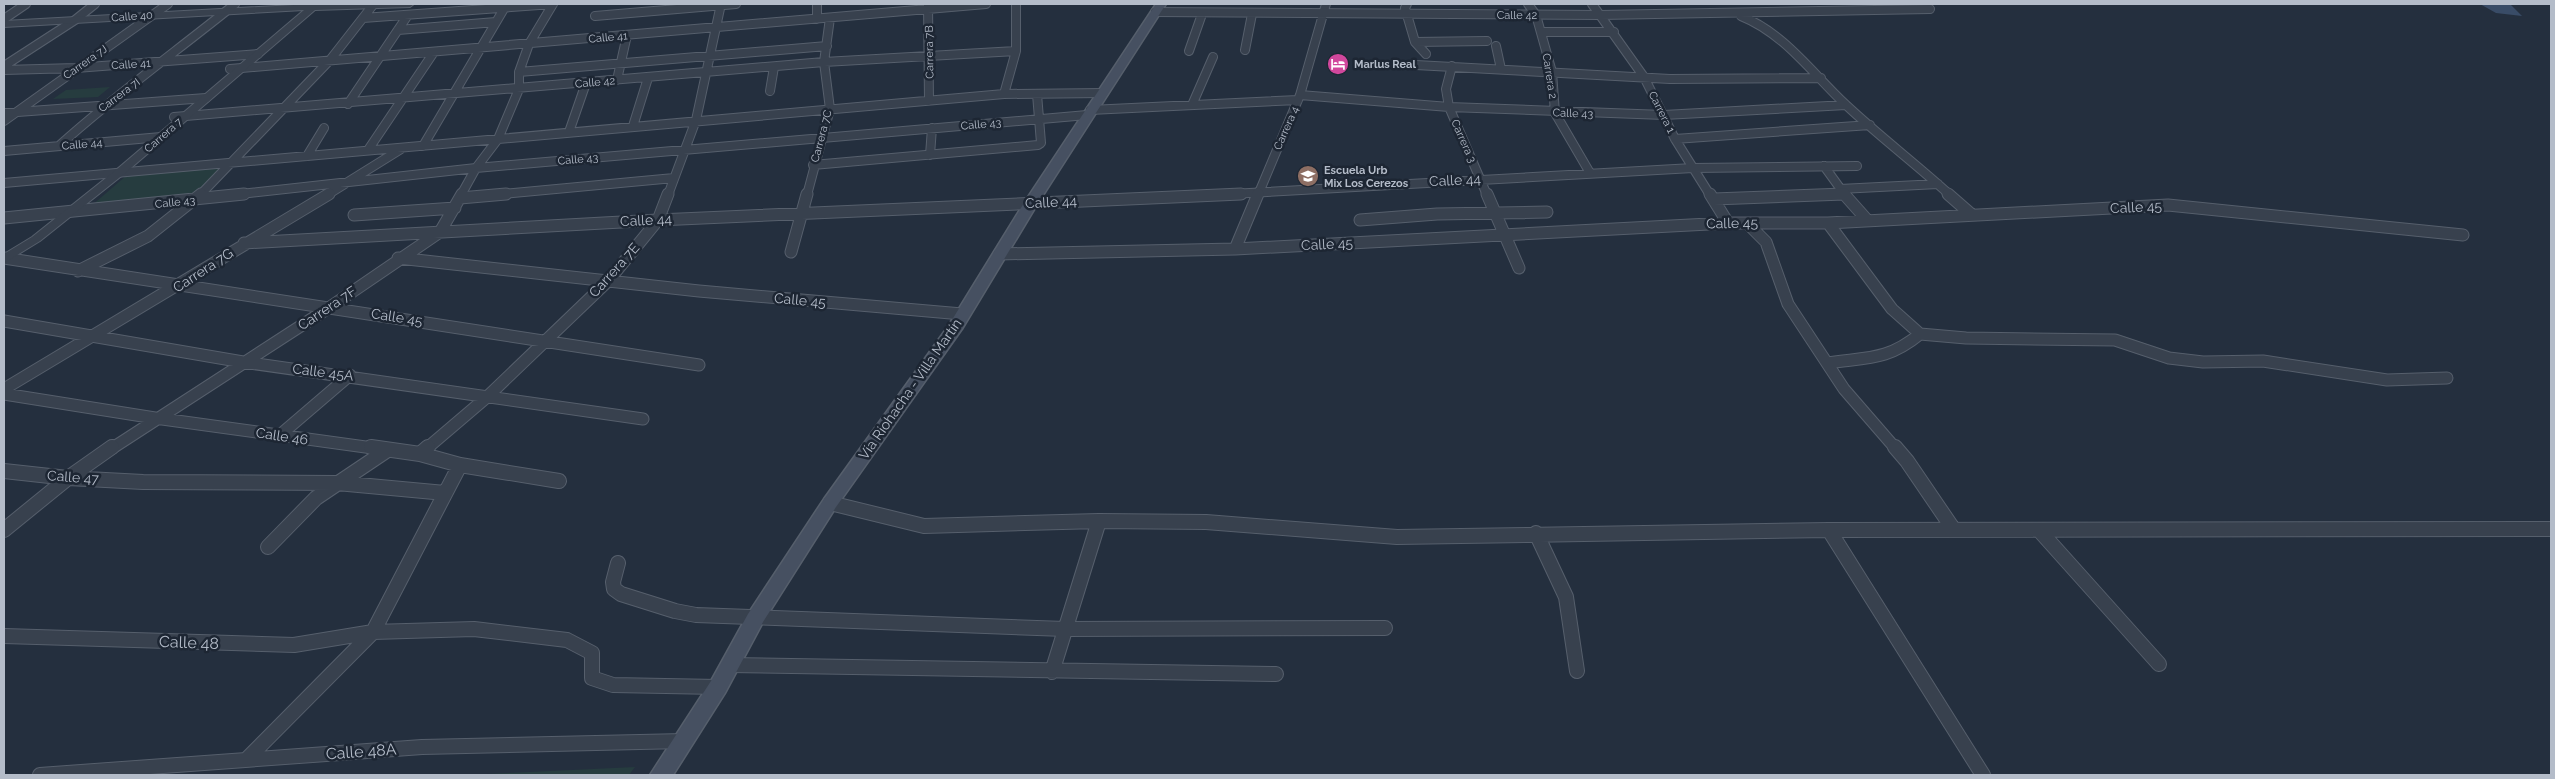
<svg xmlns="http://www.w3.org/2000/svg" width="2555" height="779" viewBox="0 0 2555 779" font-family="Raleway,sans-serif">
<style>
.green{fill:#263c3f}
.water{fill:#394c67}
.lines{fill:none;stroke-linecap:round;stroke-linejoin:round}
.minor-far2-casing{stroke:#565f6c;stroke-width:10}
.minor-far1-casing{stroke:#565f6c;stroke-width:13}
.minor-casing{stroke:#565f6c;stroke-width:16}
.tertiary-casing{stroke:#565f6c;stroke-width:2}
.secondary-casing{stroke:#565f6c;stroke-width:3}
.minor-far2{stroke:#38414e;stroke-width:8}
.minor-far1{stroke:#38414e;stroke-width:11}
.minor{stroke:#38414e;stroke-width:14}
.tertiary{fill:#38414e;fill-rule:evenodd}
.secondary{fill:#465061;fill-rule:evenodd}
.labels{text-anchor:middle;stroke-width:5;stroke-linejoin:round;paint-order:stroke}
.far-street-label{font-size:11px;fill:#b4bcc9;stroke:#1d2633}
.far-poi-label{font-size:11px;font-weight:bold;fill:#b4bcc9;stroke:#1d2633;text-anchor:start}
.street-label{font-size:14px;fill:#b4bcc9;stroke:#1d2633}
.near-street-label{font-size:16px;fill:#b4bcc9;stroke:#1d2633}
</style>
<rect width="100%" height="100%" fill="#242f3e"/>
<path class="green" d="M110,87L98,97L53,99L66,90Z
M225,164L192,196L90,207L127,175Z
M635,767L629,775H465Z"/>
<path class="water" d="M2480,4H2510L2522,16L2496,13Z"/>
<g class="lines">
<g class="minor-far2-casing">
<path id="minor-far2" d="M817,4V19
M928,4L929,101
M1407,4L1405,8L1415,42L1426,54
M1528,4L1536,15L1552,72L1555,113L1590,173
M1592,4L1644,77L1675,139L1710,195
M1155,12L1600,15L1930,9
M595,16L736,4
M1741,16C1784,33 1812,73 1845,104C1879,136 1916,164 1950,195
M363,18L553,4
M4,19L26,4
M398,30L496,22
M1542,32H1614
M1415,42L1487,41
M1496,46L1501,69
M1245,50L1252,14
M1189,51L1202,14
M1416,65L1670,79L1821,78
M4,66L75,20L95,4
M1452,66L1446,89L1449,107L1487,195
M230,69L986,4
M4,70L76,68L258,54
M519,72L827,46
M617,80L627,35
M770,91L774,67
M1004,94L1016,51V4
M1300,95L1449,107L1664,115L1846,105
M348,104L408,15
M1192,105L1213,57
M1090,110L1298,100
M4,113L206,98
M174,117L824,62L1016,51
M4,121L168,4
M633,126L648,78
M569,132L586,83
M1675,139L1870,125
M60,145C115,95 177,51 235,4
M423,146L505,7
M368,150L434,52
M4,151L161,137
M930,155L932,128
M307,156L324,128
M813,165L1038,145L1041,143L1037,94
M1824,166L1845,195
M4,183L1004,94L1103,93
M1840,189L1938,184
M200,195L330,60L373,5
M232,195L476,168L1087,115
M327,195L401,149
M461,195L476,168L498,139L519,89V72L529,44L553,4
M492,195L674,178
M668,195L696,120L721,4
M807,195L830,109L824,62L830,18
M1213,195L1693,168L1857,166
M1258,195L1300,95L1326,4
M1818,195L1844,194"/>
</g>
<g class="minor-far1-casing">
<path id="minor-far1" d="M1487,194L1519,268
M1710,194L1728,223
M1844,194L1868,221
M1948,194L1972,215
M460,198L506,194
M1714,199L1844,194
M354,215L455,208
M4,218L244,194
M1360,220L1437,214L1547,212
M1747,223L1766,242L1788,304L1844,389L1896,449
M1828,223L1892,309L1920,334L1966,338L2115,340L2169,358L2203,362L2263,361L2387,380L2447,378
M244,243L658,220L1241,194
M1235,249L1258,194
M791,252L807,194
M999,254L1235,249L1728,223H1828L2168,205L2463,235
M4,258L699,365
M398,258L699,291L962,314
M78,271L148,236L201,194
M4,321L243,362L643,419
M1827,363C1867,357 1887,361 1920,334
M4,389L329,194
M4,394L155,418L380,449
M280,435L350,375
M111,449L330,307L440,232L462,194
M426,449L487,397L609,280L658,220L668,194"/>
</g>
<g class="minor-casing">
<path id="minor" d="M371,447L420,454L460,465L559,481
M1895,447L1907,461L1954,530
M420,454L428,447
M4,471L68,478L143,482L337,483L445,493
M830,503L924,526L1099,521L1206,522L1397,537L1829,530L2551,529
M4,530L68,478L112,447
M1829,530L1983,775
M2039,530L2159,664
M1536,533L1566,597L1577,671
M268,547L316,498L386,451
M618,563L613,582L614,589L621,594L675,611L696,615L1065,629L1385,628
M4,636L294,645L373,632L474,629L567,640L592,653V678L613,685L718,687
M729,665L1276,674
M1052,672L1099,521
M246,760L373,632L460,465
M40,775L422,747L684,741"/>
</g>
<g class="tertiary-casing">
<path id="tertiary" d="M311,4H414L410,7L315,10L124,174L40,241L4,263V254L32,237L116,170L304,10L4,27V21Z"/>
</g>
<g class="secondary-casing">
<path id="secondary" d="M1156,4H1166L1038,203L962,329L836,507L763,622L725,693L673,775H650L711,681L748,614L824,499L947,328L1024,203Z"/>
</g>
<use href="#minor-far2" class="minor-far2"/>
<use href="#minor-far1" class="minor-far1"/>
<use href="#minor" class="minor"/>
<use href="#tertiary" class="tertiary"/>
<use href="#secondary" class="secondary"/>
</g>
<defs>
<g id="hotel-disc" transform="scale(1.125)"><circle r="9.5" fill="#d1479c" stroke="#1d2633"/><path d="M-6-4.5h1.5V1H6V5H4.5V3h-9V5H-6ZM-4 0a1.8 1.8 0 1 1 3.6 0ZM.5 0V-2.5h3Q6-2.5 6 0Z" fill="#fff"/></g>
<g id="school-disc" transform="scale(1.125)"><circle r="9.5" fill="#8d6e63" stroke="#1d2633"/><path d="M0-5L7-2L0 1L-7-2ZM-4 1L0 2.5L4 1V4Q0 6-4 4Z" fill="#fff"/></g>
</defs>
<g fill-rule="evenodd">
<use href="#hotel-disc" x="1338" y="64"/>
<use href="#school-disc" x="1308" y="176"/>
</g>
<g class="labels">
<g class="far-street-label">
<text x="1517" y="19">Calle 42</text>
<text transform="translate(132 16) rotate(-4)" y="4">Calle 40</text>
<text transform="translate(608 37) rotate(-5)" y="4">Calle 41</text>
<text transform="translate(929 52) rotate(-91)" y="4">Carrera 7B</text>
<text transform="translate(85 62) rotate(-35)" y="4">Carrera 7J</text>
<text transform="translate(131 64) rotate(-4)" y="4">Calle 41</text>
<text transform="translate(1550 76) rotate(81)" y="4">Carrera 2</text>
<text transform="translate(595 82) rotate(-5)" y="4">Calle 42</text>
<text transform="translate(119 95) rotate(-37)" y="4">Carrera 7I</text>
<text transform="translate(1662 112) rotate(63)" y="4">Carrera 1</text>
<text transform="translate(1573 113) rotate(2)" y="4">Calle 43</text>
<text transform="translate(981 124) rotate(-5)" y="4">Calle 43</text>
<text transform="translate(1286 128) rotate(-66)" y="4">Carrera 4</text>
<text transform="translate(163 135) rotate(-41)" y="4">Carrera 7</text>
<text transform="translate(821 136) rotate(-75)" y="4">Carrera 7C</text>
<text transform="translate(1464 141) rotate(66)" y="4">Carrera 3</text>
<text transform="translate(82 144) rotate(-5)" y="4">Calle 44</text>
<text transform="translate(578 159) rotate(-5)" y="4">Calle 43</text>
<text transform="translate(175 202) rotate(-6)" y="4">Calle 43</text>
</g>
<g class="far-poi-label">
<text x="1354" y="68">Marlus Real</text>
<text x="1324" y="174">Escuela Urb<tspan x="1324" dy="13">Mix Los Cerezos</tspan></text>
</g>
<g class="street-label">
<text transform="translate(1455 180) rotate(-3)" y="5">Calle 44</text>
<text transform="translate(1051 202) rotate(-3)" y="5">Calle 44</text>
<text transform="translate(2136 207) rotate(-3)" y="5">Calle 45</text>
<text transform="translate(646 220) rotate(-3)" y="5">Calle 44</text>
<text transform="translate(1732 223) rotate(-1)" y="5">Calle 45</text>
<text transform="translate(1327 244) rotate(-3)" y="5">Calle 45</text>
<text transform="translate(203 270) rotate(-33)" y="5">Carrera 7G</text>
<text transform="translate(614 270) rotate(-48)" y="5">Carrera 7E</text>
<text transform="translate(800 300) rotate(5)" y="5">Calle 45</text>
<text transform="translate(327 308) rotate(-34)" y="5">Carrera 7F</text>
<text transform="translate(397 317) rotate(9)" y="5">Calle 45</text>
<text transform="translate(323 372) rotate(7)" y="5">Calle 45A</text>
<text transform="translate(910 389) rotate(-55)" y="5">Vía Riohacha - Villa Martín</text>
<text transform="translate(282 436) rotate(8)" y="5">Calle 46</text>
<text transform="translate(73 477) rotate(4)" y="5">Calle 47</text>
</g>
<g class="near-street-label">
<text transform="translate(189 642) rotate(2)" y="6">Calle 48</text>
<text transform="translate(361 751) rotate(-4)" y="6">Calle 48A</text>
</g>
</g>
<rect width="2555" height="779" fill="none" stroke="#b4bcc9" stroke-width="10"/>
</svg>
